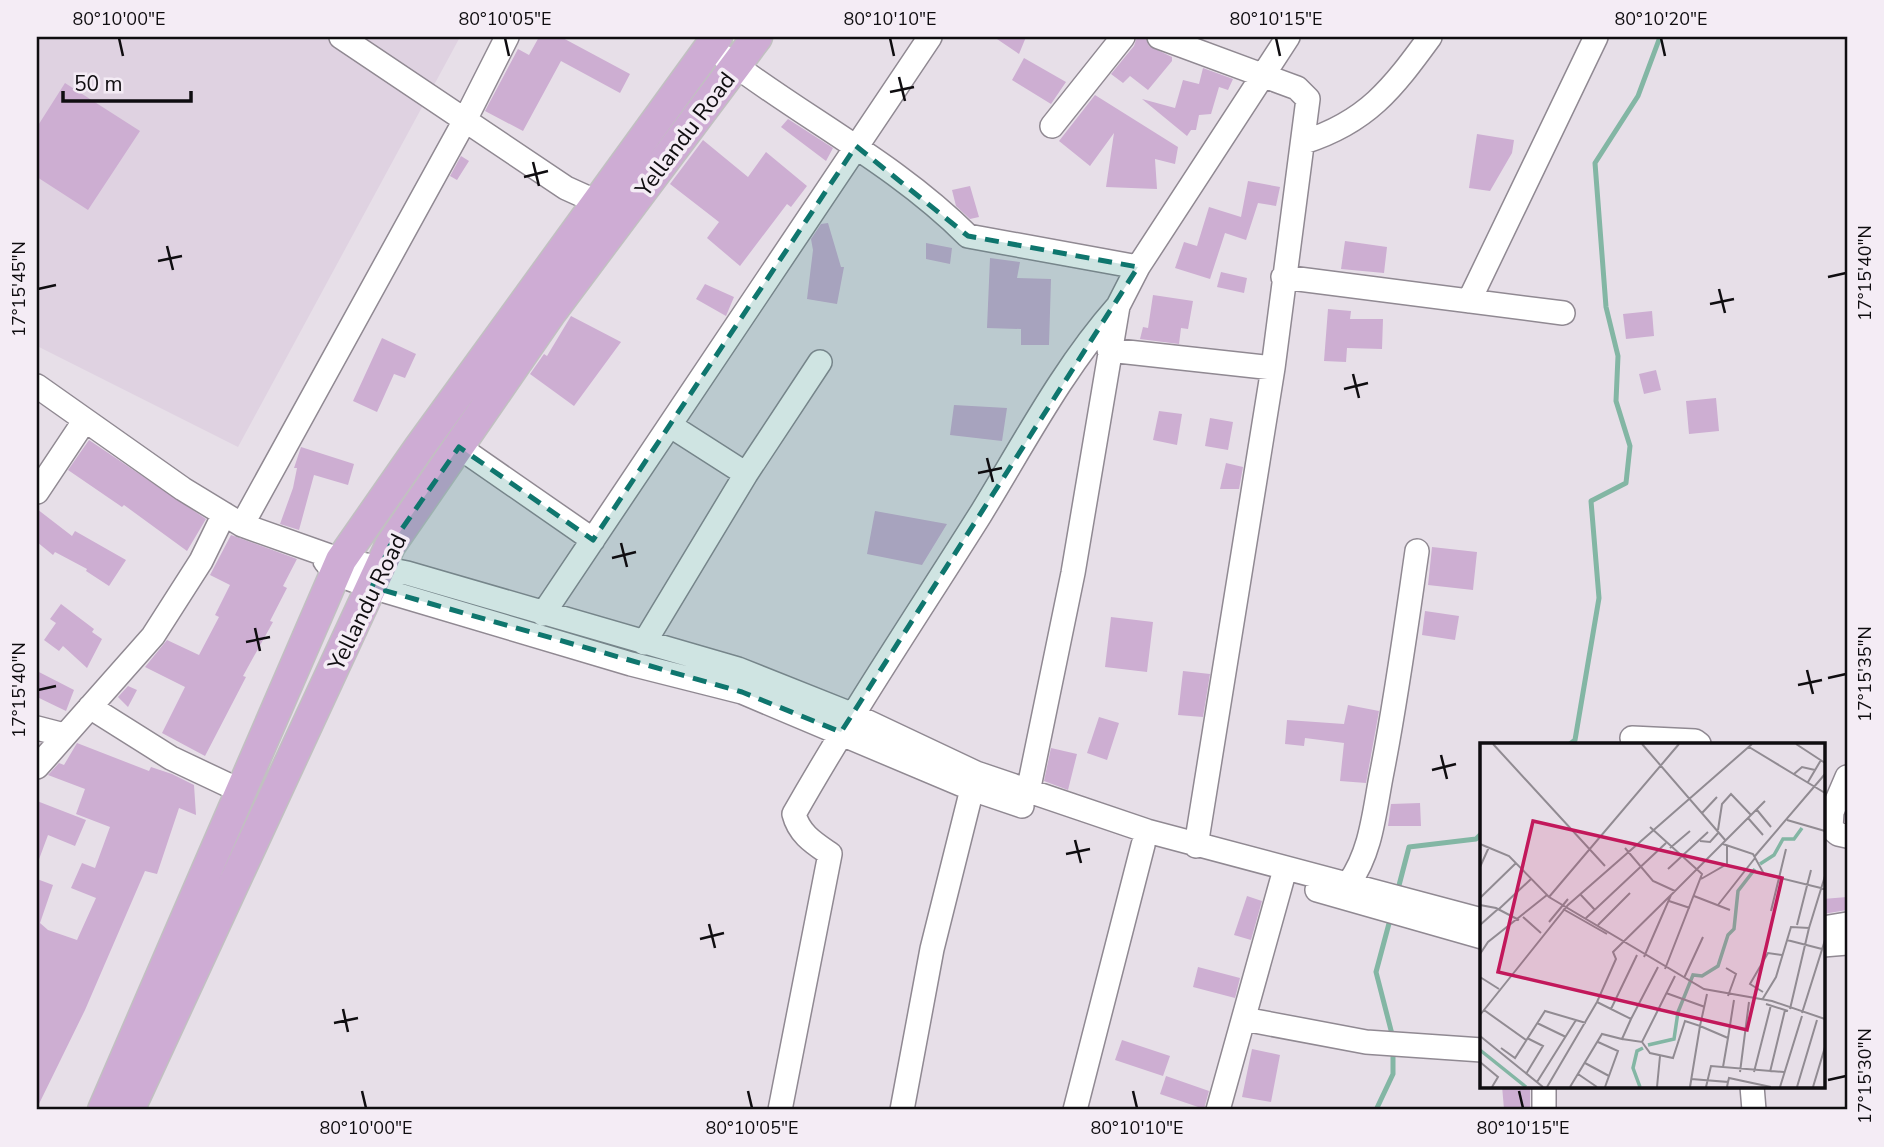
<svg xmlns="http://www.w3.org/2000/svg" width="1884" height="1147" viewBox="0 0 1884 1147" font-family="'Nunito Sans',sans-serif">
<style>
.built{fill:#dfd2e1}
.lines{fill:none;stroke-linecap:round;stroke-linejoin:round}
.stream{stroke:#83b6a4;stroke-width:5}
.building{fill:#cdaed2}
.minor-casing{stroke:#908992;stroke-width:26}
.major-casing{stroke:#c1c0c1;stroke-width:33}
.minor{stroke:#fff;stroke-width:23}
.major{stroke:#ceacd4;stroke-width:30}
.marked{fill:#0f766e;fill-opacity:0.2;stroke:#0f766e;stroke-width:5;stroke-dasharray:14 9;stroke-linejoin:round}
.ticks{fill:none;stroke:#0f0d10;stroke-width:2.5}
.labels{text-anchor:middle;stroke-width:7;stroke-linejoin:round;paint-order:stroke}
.street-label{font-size:23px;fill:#0f0d10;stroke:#f4ecf5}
.inset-river{fill:none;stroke:#83b6a4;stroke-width:3.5}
.inset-road{fill:none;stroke:#918b92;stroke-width:2}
.view{fill:#c2185b;fill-opacity:0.15;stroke:#c2185b;stroke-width:3.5}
.inset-edge{fill:none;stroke:#0f0d10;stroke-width:3.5}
.neatline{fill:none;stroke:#0f0d10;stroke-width:2.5}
.ticks-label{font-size:18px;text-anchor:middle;fill:#0f0d10}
</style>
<rect width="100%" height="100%" fill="#e7dfe8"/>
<path class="built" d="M37,37H460L238,447L37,346Z"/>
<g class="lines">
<path class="stream" d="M1570,744L1575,740L1599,598L1591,501L1626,483L1630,446L1616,401L1618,356L1606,307L1595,163L1638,96L1660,37
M1397,893L1409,847L1476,839L1482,833
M1391,916L1376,972L1393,1038
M1376,1110L1393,1074V1051"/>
</g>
<path class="building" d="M539,37H561L630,74L620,93L561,61L523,131L485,111L518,49L529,55Z
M994,37H1026L1019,54Z
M1137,37H1145L1149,46L1172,57V61L1148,90L1130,76L1123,83L1111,74L1134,46Z
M1024,58L1066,82L1051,104L1012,80Z
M1203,68L1233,79L1228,90L1219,87L1211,114L1199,115L1196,130H1191L1187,136L1142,99L1175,108L1183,80L1199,84Z
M65,83L140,131L88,210L37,177V127Z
M1095,95L1178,147L1175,164L1155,159L1157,189L1106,187L1114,133L1090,166L1059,141Z
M788,119L833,148L826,161L781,127Z
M1477,134L1514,140L1512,153L1490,191L1469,188Z
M703,140L748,177L766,152L807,186L791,207L787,204L740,266L707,238L719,222L670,184Z
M461,156L469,161L457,180L450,176Z
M1248,181L1280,187L1276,206L1258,203L1246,240L1225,233L1210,279L1175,268L1184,242L1197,246L1209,207L1241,217Z
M970,186L979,217L970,219L956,206L952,190Z
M828,223L841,267H844L837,304L807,299L813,250L811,239L821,224Z
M1345,241L1387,247L1384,273L1341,269Z
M926,243L952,248L950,264L926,259Z
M990,258L1020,262L1017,278L1051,279L1049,345H1021V329L987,328Z
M1221,272L1247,278L1244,293L1217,287Z
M705,284L734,297L726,316L696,299Z
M1153,295L1193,301L1188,329L1181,328L1179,344L1140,339L1143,327L1148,328Z
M1328,309L1351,311L1350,319H1383L1382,349L1347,348L1346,362L1324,361Z
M1652,311L1654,336L1626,339L1623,314Z
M571,316L621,342L574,406L530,374L544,354L547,356Z
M382,338L416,354L405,378L394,374L377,412L353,401Z
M1656,370L1661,390L1644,394L1639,374Z
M1716,398L1719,431L1689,434L1686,401Z
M954,405L1007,408L1002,441L950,435Z
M1159,411L1182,414L1177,445L1153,440Z
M1210,418L1233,422L1228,450L1205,446Z
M89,440L206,519L187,551L124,505L122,507L68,470Z
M301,447L354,464L348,485L314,475L299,530L280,524L293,488L297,468H294Z
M1226,463L1243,467L1239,489H1220Z
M37,509L72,536L75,531L126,560L109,586L86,571L87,569L55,552L53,555L37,542Z
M875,511L947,524L922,565L867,554Z
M231,535L297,559L283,586L287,588L270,621L273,622L243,676L246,677L205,756L162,733L185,687L145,667L167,640L199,655L219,617L215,615L230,585L210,575Z
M1432,547L1477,552L1473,590L1428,585Z
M61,604L94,629L92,632L102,639L87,668L63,646L59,651L44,640L56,623L50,619Z
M1425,611L1459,616L1455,640L1422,635Z
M1111,617L1153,622L1147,672L1105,667Z
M37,671L74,690L66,711L37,697Z
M1183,671L1210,674L1203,717L1178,715Z
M128,686L137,690L128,707L118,697Z
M1348,705L1379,711L1366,783L1340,781L1344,743L1305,738L1304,746L1285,744L1287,720L1344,724Z
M1099,717L1119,723L1107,760L1087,753Z
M77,743L149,771L151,767L172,774L194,785L196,815L179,808L157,874L145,871L85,1010L37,1108V879L53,885L40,923L48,930L77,940L96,898L71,888L82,863L95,868L110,827L76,814L85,789L48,775L59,763L64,765Z
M1051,748L1077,754L1068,790L1044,781Z
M37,801L86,820L75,846L48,835L38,862Z
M1420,803L1421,826H1388L1391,804Z
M1247,896L1262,901L1251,940L1234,935Z
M1847,897V910L1823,914V899Z
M1198,967L1240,978L1235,998L1193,987Z
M1122,1040L1170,1056L1163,1076L1115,1060Z
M1252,1049L1280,1055L1271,1102L1242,1097Z
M1166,1076L1209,1091L1204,1109L1160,1094Z
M1502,1086H1530V1107L1504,1109Z"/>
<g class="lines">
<g class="minor-casing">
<path id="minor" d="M341,37L566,188L597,202
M1159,37L1297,88L1308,99L1273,368L1196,846
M724,57C804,118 896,164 968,236L1138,267
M1052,126L1123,37
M1304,142C1367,122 1392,89 1430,37
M1283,277L1563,313
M1469,301L1596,37
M1109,350L1273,368
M37,386L183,489L242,525L341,560L407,573L738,669L851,714L976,773L1147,831L1482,920
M671,426L746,474
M459,447L593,540
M37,492L85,420
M242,525L464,122L507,37
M325,561L336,574L372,587L631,664L742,692L972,789L1022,806
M543,614L930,37
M644,643L746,474L820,362
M90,707L171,758L243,792
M37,728L64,735
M1632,738L1695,741L1699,744
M37,767L153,636L201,561L224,514
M1847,777L1832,812L1831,828L1838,834L1847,836
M1028,792L1073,573L1118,306L1138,267L1288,37
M1349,883C1371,852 1374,814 1381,777C1396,702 1406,627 1417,551
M1317,890L1482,937
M1823,928L1847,924
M1823,945L1847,943
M1244,1019L1366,1042L1482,1050
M1752,1086L1754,1110
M780,1110L830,854C814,843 799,834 794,814C852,712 917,615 980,515C1023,445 1063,368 1118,306
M902,1110L932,949L972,789
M1075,1110L1143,845
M1218,1110L1282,880
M1544,1110V1086"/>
</g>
<g class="major-casing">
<path id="major" d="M103,1110L341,560L419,448L717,37
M129,1110L390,546L552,311L757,37"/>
</g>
<use href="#minor" class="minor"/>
<use href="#major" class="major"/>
</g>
<path class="marked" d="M856,146L968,236L1138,267L841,732L742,692L372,587L390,546L459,447L593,540Z"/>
<path class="ticks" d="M119,38L123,56M505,38L509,56M890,38L894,56M1276,38L1280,56M1661,38L1665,56M899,77L905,101M890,92L914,87M533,162L539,186M524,177L548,171M167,246L173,270M158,261L182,256M1828,277L1846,273M38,289L56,285M1719,289L1725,313M1710,304L1734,299M1353,374L1359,398M1344,389L1368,383M987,458L993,482M978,473L1002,468M621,543L627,567M612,558L636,552M255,628L260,651M246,642L270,637M1807,670L1813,694M1828,678L1846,674M1798,685L1822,680M38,690L56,686M1441,755L1447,779M1432,770L1456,764M1075,840L1081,863M1066,854L1090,849M709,924L715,948M700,939L724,933M343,1009L348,1032M334,1023L358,1018M1828,1080L1846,1076M362,1091L366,1108M748,1091L752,1108M1133,1091L1137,1108M1519,1091L1523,1108"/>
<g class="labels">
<g class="street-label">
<text transform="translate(685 134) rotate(-53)" y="8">Yellandu Road</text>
<text transform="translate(367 602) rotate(-64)" y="8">Yellandu Road</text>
</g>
</g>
<g transform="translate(1480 743)">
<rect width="345" height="345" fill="#e7dfe8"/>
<path class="inset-river" d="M280,121L294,112L303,96H314L322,85M168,302L194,296L198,269L213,232L222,233L238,223L248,192L254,186L258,148L275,126M0,307L46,344M160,344L153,325L157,308L163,305"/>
<path class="inset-road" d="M13,1L125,123M162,1L246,98M316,1L345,20M269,4L345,50M314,31L322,24L335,27M328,39L341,17M277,67L291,84M222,70L237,54M268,75L283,92M307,77L345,88M170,84L222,131L185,226M238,87L242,61L251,51L271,72M220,98L230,99L239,89M0,101L29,113L69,154L224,246L292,258L345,276M243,101L273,111L284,131L345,146M145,105L173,138L195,148M190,105L210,88M275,113L345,31M0,124L9,104M188,126L228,89M221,136L247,121V103M100,151L115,167M214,153L250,167M69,154L199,1M0,155L36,120M189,158L210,165M0,162L16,165L39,177M238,162L275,115M19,166L51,136M83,166L127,191M291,168L306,106M43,174L61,190M106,175L186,100M69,179L88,156M0,182L18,166M118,182L150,150M317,182L331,127M307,197L342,206M0,211L8,199L67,152M164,214L191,152L285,58M246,225L256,231L248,253M0,234L19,246M204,235L223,194M283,249L270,241L288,210L302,212M186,250L225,264M282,257L296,234L311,184L329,185L345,133M117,259L151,276L178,224M286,261L308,268M131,266L157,212M310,266L329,185M4,267L46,297M322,270L345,197M0,272L88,162L272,1M57,280L86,294M0,293L63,344M142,296L162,299L195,233M118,299L138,308L125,344M162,299L170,310L193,315L205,278L220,283L227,251M21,305L35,315L65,268L106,280M0,319L18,334L12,344M105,320L129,333M243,324L248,295M260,329L269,259M274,329L291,262M290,329L305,267M46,331L63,303L47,295M98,331L117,344M211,336L248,339L247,344M57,339L96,277M248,339L249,335L291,344M67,344L117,259L136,216L133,209L191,152M90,344L122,291L142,296L151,276M177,344L180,313M210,344L220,283L248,295L254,257M226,344L231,323L304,329M300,344L322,273M317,344L337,277M333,344L345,304"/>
<path class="view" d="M53,78L302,135L267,287L18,229Z"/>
<rect width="345" height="345" class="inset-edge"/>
</g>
<rect width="1884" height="1147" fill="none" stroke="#f4ecf5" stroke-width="77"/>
<path d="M63 91v10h128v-10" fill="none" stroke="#0f0d10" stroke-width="3.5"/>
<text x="74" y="91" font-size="21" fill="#0f0d10" stroke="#f4ecf5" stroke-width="5" paint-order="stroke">50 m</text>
<rect x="38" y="38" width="1808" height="1070" class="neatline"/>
<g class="ticks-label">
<text x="119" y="25">80°10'00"E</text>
<text x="505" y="25">80°10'05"E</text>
<text x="890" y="25">80°10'10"E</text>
<text x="1276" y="25">80°10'15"E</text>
<text x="1661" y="25">80°10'20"E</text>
<text transform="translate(1865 273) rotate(-90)" y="6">17°15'40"N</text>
<text transform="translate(19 289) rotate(-90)" y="6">17°15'45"N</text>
<text transform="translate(1865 674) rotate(-90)" y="6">17°15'35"N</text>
<text transform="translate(19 690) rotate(-90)" y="6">17°15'40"N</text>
<text transform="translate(1865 1076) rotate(-90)" y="6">17°15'30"N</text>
<text x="366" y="1134">80°10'00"E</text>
<text x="752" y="1134">80°10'05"E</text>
<text x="1137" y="1134">80°10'10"E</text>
<text x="1523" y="1134">80°10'15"E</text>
</g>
</svg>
